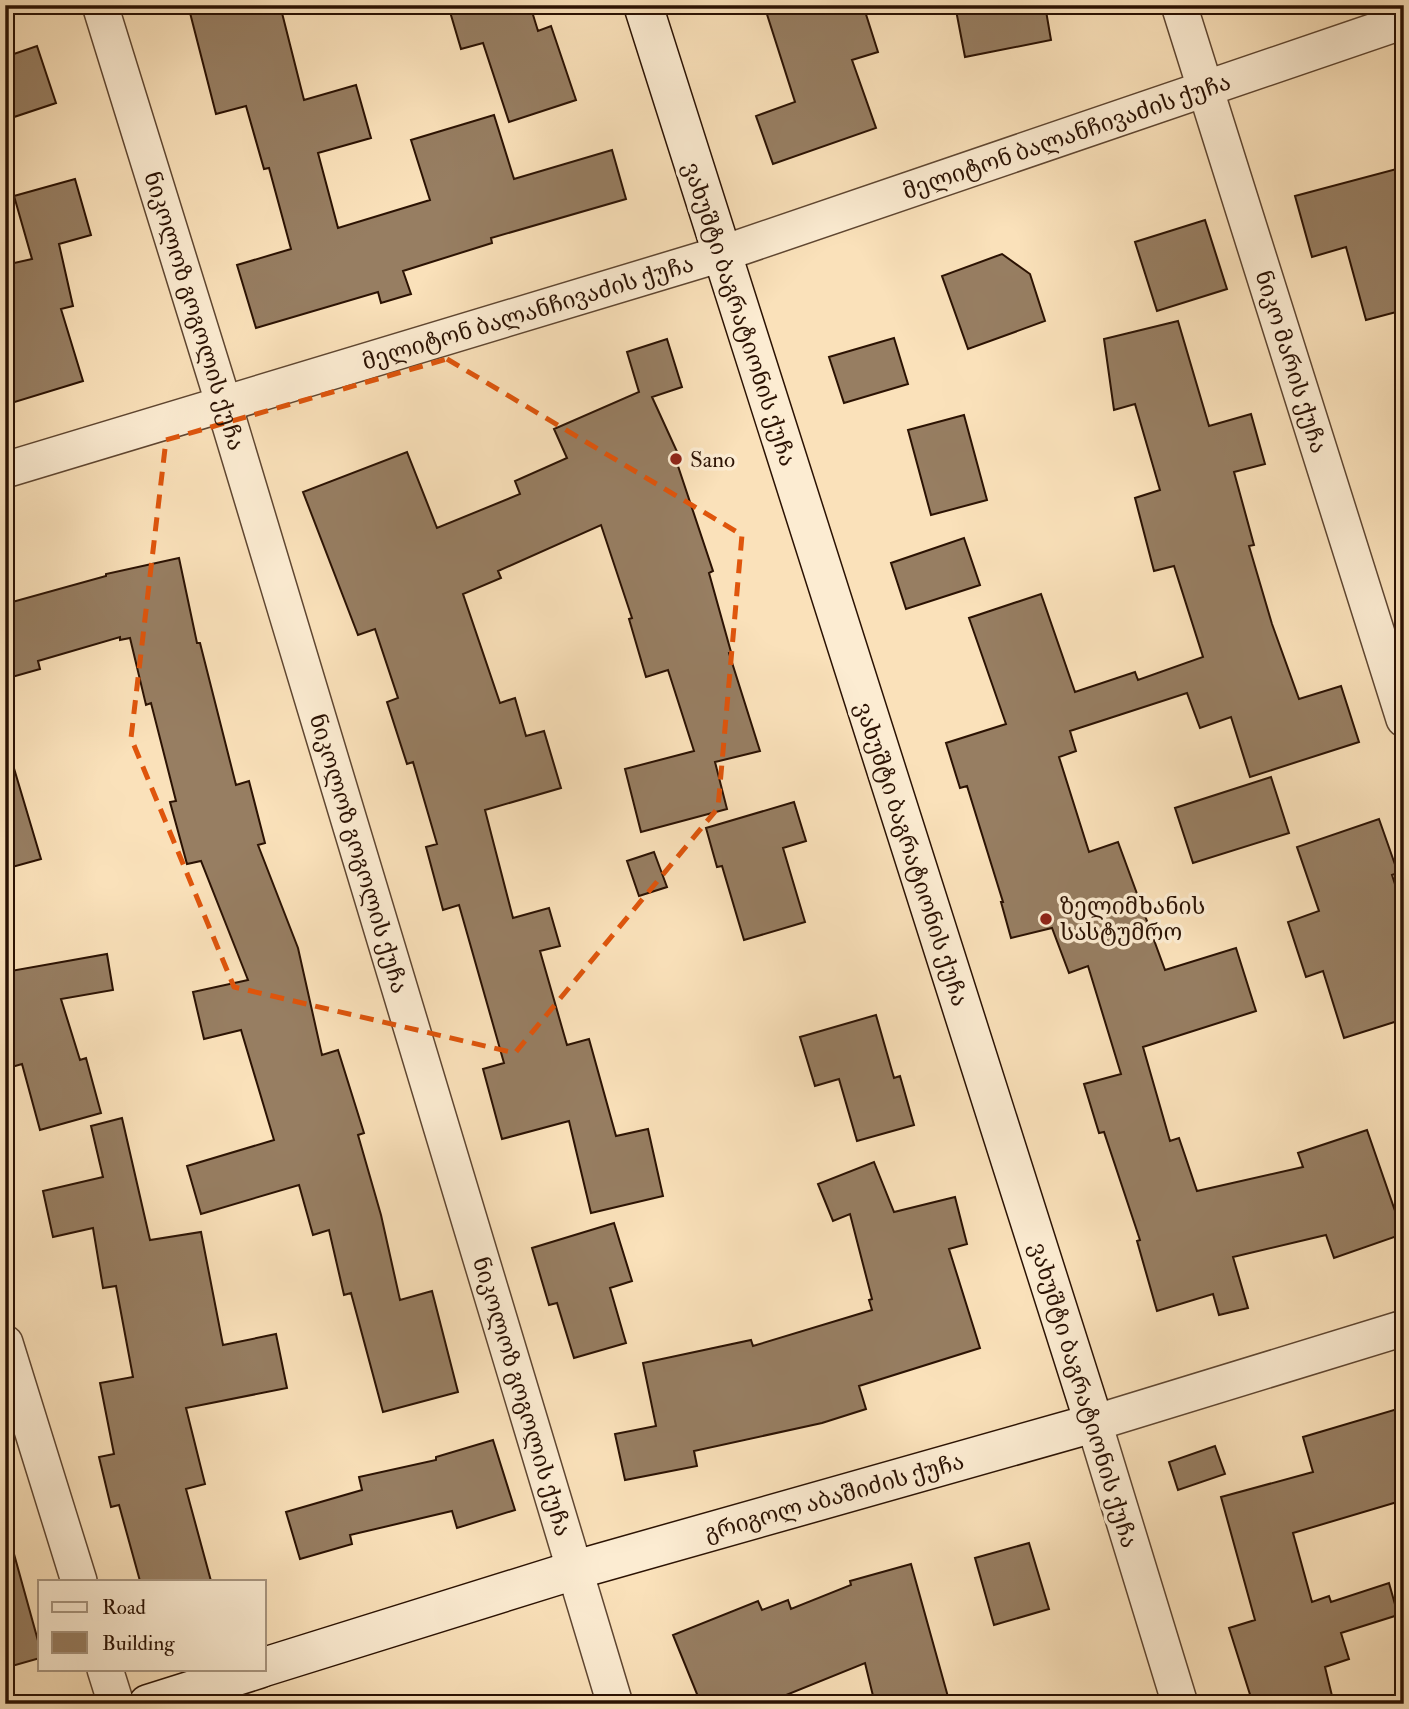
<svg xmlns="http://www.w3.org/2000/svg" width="1409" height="1709" viewBox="0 0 1409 1709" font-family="'IM FELL Double Pica','Noto Serif Georgian',serif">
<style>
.building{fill:#977e62;stroke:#2b1203;stroke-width:2}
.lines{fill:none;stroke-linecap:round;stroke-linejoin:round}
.street-casing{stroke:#5f4631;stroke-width:38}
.secondary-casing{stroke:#2b1203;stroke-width:41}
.street{stroke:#fcecd2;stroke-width:35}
.secondary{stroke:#fcecd2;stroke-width:38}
.marked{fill:none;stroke:#df550c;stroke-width:5;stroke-dasharray:14 9;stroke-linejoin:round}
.poi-dot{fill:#8f2418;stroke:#fcecd2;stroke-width:2.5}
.labels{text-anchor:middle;stroke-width:7;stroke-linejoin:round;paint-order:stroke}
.street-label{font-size:23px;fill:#2b1203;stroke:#fcecd2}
.poi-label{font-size:23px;fill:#2b1203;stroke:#fcecd2;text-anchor:start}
</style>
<rect width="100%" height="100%" fill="#fae1ba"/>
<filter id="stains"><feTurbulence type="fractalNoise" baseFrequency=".00286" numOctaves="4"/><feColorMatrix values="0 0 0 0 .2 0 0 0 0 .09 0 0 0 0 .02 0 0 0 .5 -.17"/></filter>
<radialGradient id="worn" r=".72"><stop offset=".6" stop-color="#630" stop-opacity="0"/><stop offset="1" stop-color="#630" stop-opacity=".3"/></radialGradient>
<path class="building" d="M188,5H280L304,100L356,85L371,138L318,153L338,228L430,200L411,140L494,115L514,179L612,150L626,199L491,238L492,243L403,271L411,294L381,303L378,292L256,328L237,265L291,249L269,168L264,169L246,106L216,114Z
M448,5H530L538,31L551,26L576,100L509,122L483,43L461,49Z
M764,5H863L878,52L852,60L876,128L773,164L756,116L795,102Z
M955,5H1045L1051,40L965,57Z
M37,46L56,103L5,120V57Z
M1404,167V310L1366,320L1346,247L1312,257L1295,196Z
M75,179L91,235L59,244L73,306L61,309L83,381L5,405V265L32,259L14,196Z
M1205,220L1227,289L1157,311L1135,242Z
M1002,254L1030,274L1045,321L968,349L942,276Z
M1178,321L1209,426L1251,414L1265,464L1234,472L1254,545L1249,546L1272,624L1299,699L1341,686L1359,742L1250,777L1231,717L1200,728L1187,693L1070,731L1076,751L1059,757L1089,852L1118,842L1165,970L1236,948L1256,1011L1143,1047L1170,1141L1179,1138L1197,1191L1303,1167L1298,1153L1367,1130L1403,1234L1334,1258L1326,1235L1233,1257L1248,1308L1219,1315L1213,1294L1157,1311L1137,1241L1140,1240L1104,1132L1099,1133L1084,1084L1121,1074L1088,966L1069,973L1052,928L1011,938L1001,902H1003L967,786L960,788L946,743L1006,724L969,618L1041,594L1075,692L1135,672L1138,680L1203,657L1174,566L1154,571L1135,498L1160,490L1135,404L1114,410L1104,339Z
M894,338L908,384L844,403L829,357Z
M667,339L682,387L652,397L679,456L675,457L713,571L709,573L731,652L729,653L760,751L715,762L727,809L641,832L625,769L694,751L668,670L646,677L629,619L632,618L601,525L498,571L501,578L463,594L500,703L515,698L526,736L544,731L561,788L485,810L513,918L549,908L560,946L540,951L567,1045L589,1039L616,1136L648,1129L663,1196L591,1213L569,1121L502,1139L483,1069L504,1063L459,905L443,910L426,847L437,844L413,762L407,764L387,702L398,698L375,629L358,635L303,492L407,452L437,528L520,494L515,481L567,458L554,429L639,392L627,352Z
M964,415L987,500L931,515L908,430Z
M964,538L980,585L906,609L891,563Z
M179,558L197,643H200L236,785L249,781L265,843L258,845L298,948L322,1055L338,1050L364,1133L358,1135L381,1215L400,1300L432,1291L458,1392L383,1412L351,1293L344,1295L329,1230L313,1235L299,1185L201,1214L187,1166L274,1140L241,1030L204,1039L193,992L248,980L201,861L187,864L170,802L176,801L151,703L146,705L130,638L120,640V637L38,661L40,669L5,679V604L106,576V574Z
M13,765L41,859L5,869V766Z
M1271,777L1289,833L1193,863L1175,808Z
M794,802L806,841L783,848L805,922L744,940L722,866L717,867L706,828Z
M1379,819L1398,873L1392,875L1404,912V1019L1344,1038L1323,971L1306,977L1288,922L1319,911L1297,847Z
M654,852L667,887L639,896L627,861Z
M107,954L113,990L61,999L80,1060L86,1058L101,1113L40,1130L22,1064L5,1069V972Z
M876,1015L894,1078L900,1076L914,1125L857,1141L839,1079L815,1086L800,1037Z
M122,1118L150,1240L201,1232L223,1345L276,1334L287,1388L186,1408L205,1484L186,1489L211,1581H140L119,1505L111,1507L99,1457L114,1454L100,1383L133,1377L116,1286L103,1288L93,1228L53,1237L43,1191L103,1177L91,1126Z
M874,1162L894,1212L955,1197L967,1244L949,1249L980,1348L859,1386L866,1409L822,1423L694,1451L697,1466L625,1480L615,1434L656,1426L643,1363L751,1340L753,1346L872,1310L869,1300L872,1299L850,1214L833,1221L818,1184Z
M614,1223L632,1281L610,1288L626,1343L574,1358L557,1303L549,1305L532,1248Z
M1404,1407V1500L1293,1533L1312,1602L1329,1596L1331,1602L1389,1583L1398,1615L1341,1633L1349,1659L1325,1667L1334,1704H1253L1229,1628L1255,1620L1221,1497L1313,1472L1303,1437Z
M493,1440L515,1510L457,1528L452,1511L350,1535L352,1544L300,1559L286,1512L362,1490L359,1477L436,1460V1457Z
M1215,1446L1225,1474L1178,1490L1169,1462Z
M1029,1543L1049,1609L994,1625L975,1558Z
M14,1554L40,1648V1658L5,1668V1555Z
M911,1564L950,1704H875L865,1663L764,1704H701L673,1635L758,1601L762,1610L788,1600L791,1609L851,1585L850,1581Z"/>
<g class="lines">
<g class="street-casing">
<g id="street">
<path id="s1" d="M100,5L224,405L615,1704"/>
<path id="s2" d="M1179,5L1404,719"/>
<path id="s3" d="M5,470L721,254L1404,21"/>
<path d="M5,1343L79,1581"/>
<path d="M105,1669L116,1704"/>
<path d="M1180,1704L1094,1423L1404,1328"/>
</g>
</g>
<g class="secondary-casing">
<g id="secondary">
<path id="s4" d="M264,1667L575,1570L1094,1423L643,5"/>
<path d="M148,1704L259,1669"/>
</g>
</g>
<use href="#street" class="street"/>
<use href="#secondary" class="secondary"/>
</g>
<path class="marked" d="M447,359L742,535L718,808L515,1053L234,987L131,738L166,440Z"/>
<g class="poi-dot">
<circle cx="676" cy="459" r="7"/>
<circle cx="1046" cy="919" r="7"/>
</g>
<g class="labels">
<g class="street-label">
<text dy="8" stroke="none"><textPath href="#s3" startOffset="1113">მელიტონ ბალანჩივაძის ქუჩა</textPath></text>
<text dy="8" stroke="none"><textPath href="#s1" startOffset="320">ნიკოლოზ გოგოლის ქუჩა</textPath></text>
<text dy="8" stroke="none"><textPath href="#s3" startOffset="546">მელიტონ ბალანჩივაძის ქუჩა</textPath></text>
<text transform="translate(740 314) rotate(72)" y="8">ვახუშტი ბაგრატიონის ქუჩა</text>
<text dy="8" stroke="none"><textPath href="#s2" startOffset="374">ნიკო მარის ქუჩა</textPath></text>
<text dy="8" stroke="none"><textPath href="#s1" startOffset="887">ნიკოლოზ გოგოლის ქუჩა</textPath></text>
<text transform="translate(912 854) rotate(72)" y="8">ვახუშტი ბაგრატიონის ქუჩა</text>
<text transform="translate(1084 1395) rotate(73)" y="8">ვახუშტი ბაგრატიონის ქუჩა</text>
<text dy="8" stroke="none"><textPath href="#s1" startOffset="1454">ნიკოლოზ გოგოლის ქუჩა</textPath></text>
<text dy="8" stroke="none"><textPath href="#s4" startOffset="595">გრიგოლ აბაშიძის ქუჩა</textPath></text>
</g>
<g class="poi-label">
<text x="690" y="467">Sano</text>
<text x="1060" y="914">ზელიმხანის<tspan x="1060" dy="26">სასტუმრო</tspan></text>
</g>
</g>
<rect width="1409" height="1709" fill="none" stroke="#fae1ba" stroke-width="28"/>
<rect x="7" y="7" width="1395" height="1695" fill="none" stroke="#2b1203" stroke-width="3.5"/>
<rect x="14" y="14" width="1381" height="1681" fill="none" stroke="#2b1203" stroke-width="2"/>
<rect x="38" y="1580" width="228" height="91" fill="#fcecd2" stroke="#a8957f" stroke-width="2"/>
<rect x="52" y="1602" width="35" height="10" fill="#fcecd2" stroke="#a8957f" stroke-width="2"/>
<text x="102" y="1614" font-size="21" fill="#2b1203">Road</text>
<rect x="52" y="1632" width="35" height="21" fill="#977e62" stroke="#a8957f" stroke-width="2"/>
<text x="102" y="1650" font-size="21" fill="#2b1203">Building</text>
<rect width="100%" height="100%" filter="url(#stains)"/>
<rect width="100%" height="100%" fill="url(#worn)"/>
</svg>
